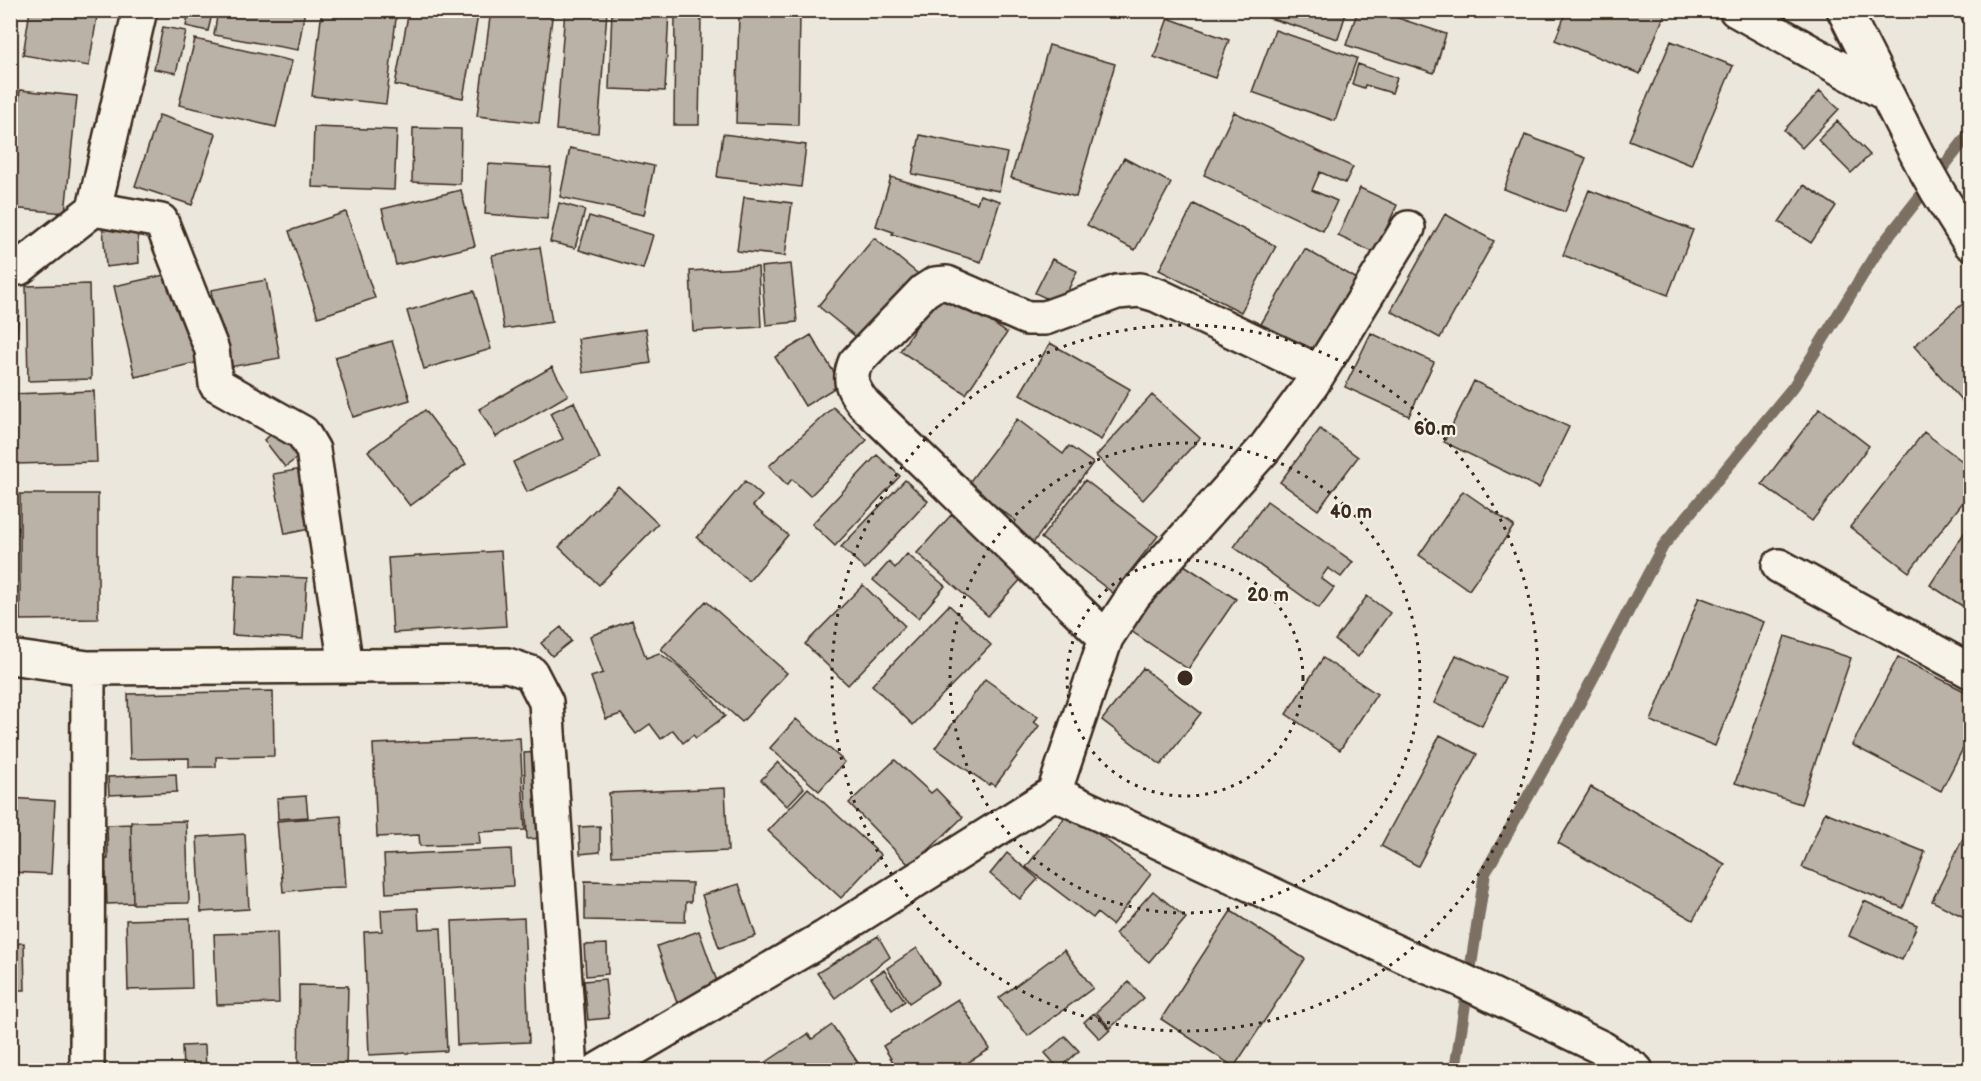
<svg xmlns="http://www.w3.org/2000/svg" width="1981" height="1081" viewBox="0 0 1981 1081" font-family="'Balsamiq Sans',sans-serif">
<style>
.lines{fill:none;stroke-linecap:round;stroke-linejoin:round}
.stream{stroke:#7c7064;stroke-width:12}
.building{fill:#bab2a7;stroke:#3b2a1e;stroke-width:1.5}
.street-casing{stroke:#3b2a1e;stroke-width:38}
.street{stroke:#f7f3e8;stroke-width:33}
.ring{fill:none;stroke:#3b2a1e;stroke-width:3;stroke-dasharray:3 6}
.centre{fill:#3b2a1e;stroke:#f7f3e8;stroke-width:3}
.ring-label{font-size:18px;text-anchor:middle;font-weight:bold;fill:#3b2a1e;stroke:#f7f3e8;stroke-width:4.5;stroke-linejoin:round;paint-order:stroke}
</style>
<rect width="100%" height="100%" fill="#ece7dc"/>
<filter id="ink" filterUnits="userSpaceOnUse"><feTurbulence type="fractalNoise" baseFrequency=".0167" numOctaves="2"/><feDisplacementMap in="SourceGraphic" scale="12" xChannelSelector="R" yChannelSelector="G"/><feConvolveMatrix kernelMatrix="1 2 1 2 8 2 1 2 1" color-interpolation-filters="sRGB"/></filter>
<g filter="url(#ink)">
<g class="lines">
<path class="stream" d="M1455,1070L1485,873L1561,738L1663,546L1794,386L1878,250L1970,133"/>
</g>
<path class="building" d="M10,10H17L11,63H10Z
M30,10H98L89,66L23,55Z
M189,10H213L208,31L186,26Z
M218,10H305L298,50L214,35Z
M322,10H397L386,104L312,96Z
M409,10H479L463,98L395,85Z
M491,10H553L539,123L477,116Z
M565,10L607,11L598,133L556,130Z
M612,10H669L665,91L609,89Z
M1257,10H1347L1338,39L1256,14Z
M1358,10H1374L1446,34L1434,73L1346,45Z
M1567,10H1664L1666,11L1640,74L1555,40Z
M1954,10H1970V30Z
M739,13L800,15L798,125L736,123Z
M675,16L701,17L699,125H674Z
M1168,18L1229,40L1215,78L1154,57Z
M163,27L186,31L176,73L154,69Z
M1275,30L1357,58L1335,121L1252,92Z
M195,39L292,61L276,127L179,105Z
M1671,41L1733,66L1691,165L1629,140Z
M1049,45L1115,64L1076,197L1011,178Z
M1358,64L1397,78L1392,93L1365,85L1364,88L1352,84Z
M20,90L77,96L65,213L10,208V182Z
M1820,91L1839,109L1802,148L1784,130Z
M1234,112L1353,167L1345,183L1320,172L1312,190L1337,201L1323,231L1204,175Z
M159,115L216,134L192,205L135,186Z
M1837,121L1870,155L1851,173L1818,140Z
M314,127L397,130L394,190L312,187Z
M413,128L461,129L460,184L412,182Z
M723,134L806,145L801,187L717,177Z
M920,135L1007,153L999,191L912,174Z
M1525,135L1586,158L1565,212L1504,189Z
M570,148L654,166L644,215L560,197Z
M1124,158L1171,183L1135,250L1087,225Z
M488,164L551,168L547,219L485,214Z
M891,177L977,203L980,195L1000,201L981,262L892,234L893,232L876,226Z
M1804,185L1836,206L1811,243L1779,222Z
M1360,188L1397,205L1375,253L1338,236Z
M461,190L475,246L396,265L382,209Z
M1589,190L1693,230L1668,295L1563,255Z
M744,197L792,203L785,256L737,251Z
M559,203L585,210L575,248L550,242Z
M1194,204L1276,246L1241,312L1159,270Z
M346,212L375,298L318,317L289,231Z
M1445,214L1494,241L1440,338L1391,311Z
M589,216L653,235L643,269L579,250Z
M137,226L139,263L106,267L103,228Z
M874,238L922,277L866,345L818,306Z
M540,247L552,322L504,329L492,255Z
M1305,249L1359,280L1311,360L1258,329Z
M1052,259L1077,271L1061,305L1035,293Z
M791,264L797,322L766,325L761,267Z
M758,267L761,327L693,331L690,271Z
M178,272L199,362L135,377L114,286Z
M266,280L280,358L224,368L211,290Z
M89,284L91,379L28,381L26,286Z
M10,285H13L11,311H19L16,347L10,346Z
M941,289L1007,333L966,394L900,351Z
M474,291L491,349L424,369L407,311Z
M1966,301L1970,306V410L1914,346Z
M646,329L651,363L583,373L578,339Z
M1371,333L1434,362L1409,416L1345,387Z
M811,335L841,384L805,406L775,357Z
M392,341L410,400L353,417L335,357Z
M1050,343L1130,389L1101,440L1020,394Z
M552,367L568,395L496,437L479,409Z
M1474,381L1569,427L1539,488L1444,442Z
M94,391L97,462L14,464L11,394Z
M1152,395L1200,438L1143,500L1096,456Z
M574,402L600,459L527,492L513,462L563,439L550,413Z
M833,407L867,440L810,496L792,479L787,485L769,466Z
M1820,408L1869,446L1812,521L1762,484Z
M425,410L466,464L410,506L368,451Z
M1017,419L1063,454L1069,446L1093,463L1030,547L1008,531L1016,521L967,485Z
M279,429L301,455L285,467L264,440Z
M1320,429L1358,457L1318,510L1280,482Z
M1924,432L1970,467V493L1909,572L1850,527Z
M877,455L900,476L835,546L812,524Z
M307,468L319,527L285,534L273,474Z
M905,480L928,501L865,569L841,547Z
M1085,480L1158,536L1113,593L1041,538Z
M745,481L762,496L753,506L788,535L749,581L697,538Z
M618,486L658,524L599,585L559,547Z
M1463,491L1514,526L1469,590L1419,555Z
M20,494H98V619L20,620Z
M1267,501L1353,562L1341,577L1328,568L1321,578L1334,588L1319,608L1234,547Z
M952,514L1023,577L988,616L917,553Z
M1970,524V611L1930,585Z
M501,551L506,626L393,633L388,558Z
M907,554L945,586L918,618L873,580L889,562L895,568Z
M1178,561L1236,599L1188,669L1131,631Z
M235,575L307,578L303,639L232,635Z
M863,585L905,626L848,685L805,644Z
M1367,596L1390,613L1358,657L1335,640Z
M1699,597L1764,622L1715,746L1651,721Z
M706,601L787,673L742,722L661,649Z
M949,605L991,645L913,725L872,685Z
M632,620L646,658L659,653L676,665L711,698L725,716L696,738L693,735L683,743L673,730L661,739L650,724L636,734L621,714L606,719L591,677L603,673L590,636Z
M561,627L571,641L552,656L541,643Z
M1785,636L1851,658L1801,804L1735,783Z
M1456,655L1505,677L1482,726L1434,703Z
M1898,657L1970,694V735L1941,791L1852,745Z
M1323,658L1377,694L1340,750L1286,714Z
M1143,668L1201,713L1161,765L1102,720Z
M985,679L1038,717L1034,722L1039,726L995,786L991,783L989,785L935,748Z
M273,691L274,756L216,757V767H189V758L130,759L128,694Z
M796,719L845,762L819,791L770,748Z
M1440,735L1477,754L1418,866L1381,846Z
M520,738L525,830L479,832L480,844L420,846L419,835L377,837L373,744Z
M541,752L544,838L527,839L524,753Z
M895,760L931,793L936,789L963,817L911,867L849,803Z
M778,762L804,788L787,806L761,780Z
M176,774L177,792L109,795L108,777Z
M1591,787L1725,864L1693,920L1558,843Z
M725,788L728,851L612,856L609,793Z
M808,788L881,855L841,898L768,831Z
M306,796L308,817L278,819L277,798Z
M10,798L55,801L51,874L10,872Z
M1069,812L1151,874L1112,925L1097,913L1093,918L1026,867Z
M1825,812L1925,852L1903,908L1802,867Z
M341,816L346,887L315,888L283,892L277,821Z
M186,821L189,903L133,904L131,822Z
M131,824L133,903L107,904L106,873H102L101,859H108L107,825Z
M1970,824V920L1932,901Z
M600,826V852L580,854L579,827Z
M245,834L249,909L201,912L197,837Z
M511,849L513,886L386,893L384,855Z
M1007,853L1038,879L1020,899L990,874Z
M585,881L692,883L691,902H686L685,922L585,920Z
M739,884L756,936L719,948L702,895Z
M1153,891L1186,918L1149,962L1115,934Z
M1864,901L1917,925L1902,960L1849,936Z
M418,908L419,929L441,928L447,1051L369,1055L364,932L382,931L381,910Z
M1231,911L1305,959L1234,1067L1161,1019Z
M190,918L192,988L128,990L126,920Z
M524,918L529,1042L457,1045L452,921Z
M699,931L719,987L677,1003L657,946Z
M277,932L279,1003L217,1005L214,934Z
M878,936L890,957L835,998L817,973Z
M24,943L25,990H10V944Z
M607,944L608,974L586,976L584,945Z
M917,948L939,983L909,1003L887,968Z
M1064,950L1093,988L1028,1036L999,998Z
M884,970L905,1001L892,1010L871,978Z
M605,979L609,1018L588,1020L584,981Z
M1129,982L1144,998L1110,1028L1096,1012Z
M299,985L348,986L346,1070H298Z
M958,999L990,1049L956,1070H898L883,1046Z
M1094,1013L1110,1030L1100,1039L1084,1022Z
M832,1025L863,1070H762L759,1067L808,1034L812,1039Z
M1065,1036L1079,1051L1059,1069L1045,1053Z
M205,1045L206,1070H183L182,1046Z"/>
<g class="lines">
<g class="street-casing">
<path id="street" d="M1736,10L1886,94
M1844,10L1921,162L1938,192L1970,243
M94,209L140,10
M10,268H19L94,209L161,221L212,350L216,384L303,433L313,450L346,666
M1779,566L1970,671
M1106,638L864,404C853,390 848,381 855,363L924,291L935,284L947,283L1027,318H1045L1117,292L1140,290L1157,295L1319,372
M10,657L88,668L507,665L531,673L546,702L571,1070
M1054,793L1428,967L1457,978L1602,1048L1636,1070
M87,1070L88,668
M598,1070L824,938L1054,793L1106,638L1134,595L1265,448L1312,384L1408,228"/>
</g>
<use href="#street" class="street"/>
</g>
</g>
<g class="ring">
<circle cx="1185" cy="678" r="118"/>
<circle cx="1185" cy="678" r="235"/>
<circle cx="1185" cy="678" r="353"/>
</g>
<circle cx="1185" cy="678" r="9" class="centre"/>
<g class="ring-label">
<text x="1435" y="435">60 m</text>
<text x="1351" y="518">40 m</text>
<text x="1268" y="601">20 m</text>
</g>
<rect width="1981" height="1081" fill="none" stroke="#f7f3e8" stroke-width="36"/>
<rect x="18" y="18" width="1945" height="1045" fill="none" stroke="#3b2a1e" stroke-width="2" filter="url(#ink)"/>
</svg>
